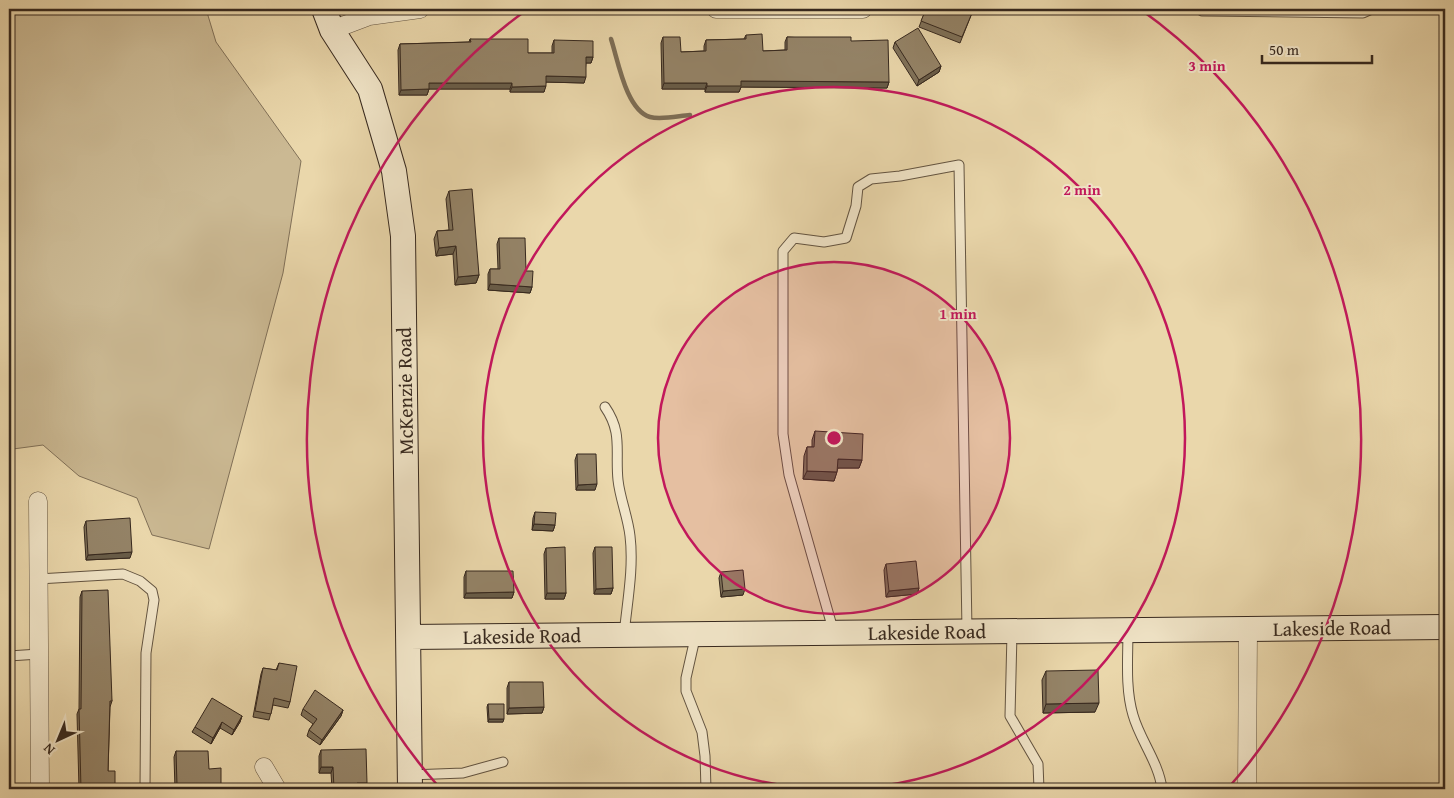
<svg xmlns="http://www.w3.org/2000/svg" width="1454" height="798" viewBox="0 0 1454 798" font-family="'Gentium Book Plus',serif">
<style>
.green{fill:#cbb993;stroke:#807058}
.lines{fill:none;stroke-linecap:round;stroke-linejoin:round}
.stream{stroke:#7d6e56;stroke-width:4.5}
.lane-casing{stroke:#635441;stroke-width:11}
.street-casing{stroke:#635441;stroke-width:19}
.secondary-casing{stroke:#36281e;stroke-width:26}
.lane{stroke:#f1e5c8;stroke-width:9}
.street{stroke:#f1e5c8;stroke-width:18}
.secondary{stroke:#f1e5c8;stroke-width:24}
.wall{fill:#7f7159;stroke:#36281e}
.shaded-wall{fill:#685c48;stroke:#36281e}
.building{fill:#948367;stroke:#36281e}
.ring{fill:none;stroke:#c2185b;stroke-width:2.5}
.labels{text-anchor:middle;stroke-width:4;stroke-linejoin:round;paint-order:stroke}
.street-label{font-size:20px;fill:#36281e;stroke:#f1e5c8}
.centre{fill:#c2185b;stroke:#f1e5c8;stroke-width:2.5}
.ring-label{font-size:15px;text-anchor:middle;font-weight:bold;fill:#c2185b;stroke:#f1e5c8;stroke-width:4;stroke-linejoin:round;paint-order:stroke}
</style>
<rect width="100%" height="100%" fill="#ead7ab"/>
<filter id="stains"><feTurbulence type="fractalNoise" baseFrequency=".004" numOctaves="4"/><feColorMatrix values="0 0 0 0 .2 0 0 0 0 .09 0 0 0 0 .02 0 0 0 .5 -.17"/></filter>
<radialGradient id="worn" r=".72"><stop offset=".6" stop-color="#630" stop-opacity="0"/><stop offset="1" stop-color="#630" stop-opacity=".3"/></radialGradient>
<path class="green" d="M9,9H206L216,42L301,161L283,273L209,549L152,535L137,498L79,476L43,445L13,449L9,456Z"/>
<g class="lines">
<path class="stream" d="M611,39C618,60 626,110 650,117C661,120 678,116 690,115"/>
<g class="lane-casing">
<path id="lane" d="M1199,9L1202,11L1363,13L1372,9
M605,407C623,433 615,451 618,480C620,499 628,517 630,536C634,568 627,603 624,635
M38,579L123,574L140,581L152,591L154,600L146,653L145,789
M1128,630C1128,657 1125,688 1133,715C1140,740 1159,763 1162,789
M834,633L789,475L783,434V251L794,238L824,242L846,238L856,206L858,187L871,179L900,176L959,165L967,630
M1012,633L1010,716L1038,764L1039,789
M696,634L686,678V691L702,732L705,756L706,789
M9,656L39,654
M410,775L463,773L503,762"/>
</g>
<g class="street-casing">
<path id="street" d="M716,9H863
M332,30L369,16L420,9
M38,501L40,789
M264,767L277,789
M1247,789L1248,629"/>
</g>
<g class="secondary-casing">
<path id="secondary" d="M324,9L332,30L370,89L394,171L403,236L410,789
M409,637L1445,627"/>
</g>
<use href="#lane" class="lane"/>
<use href="#street" class="street"/>
<use href="#secondary" class="secondary"/>
</g>
<path class="wall" d="M926,9L972,13L960,43L919,27Z
M746,35L763,51L785,50V42L787,37L851,41L889,82L887,88L741,87L739,92H705V89H662L661,43L663,37L681,52L704,51V46L706,40L744,39Z
M470,39L528,53H552V46L554,40L593,57L591,63H586L584,83L546,82L544,92H510V89H429L427,95H399L398,50L400,44L469,42Z
M895,42L941,66L939,72L917,86L893,48Z
M449,191L479,275L476,283L455,285L453,254L436,256L434,239L437,231L449,230L446,199Z
M499,238L526,271L532,287L530,293L488,290V274L490,269H498L497,244Z
M815,431L862,460L859,468H838L834,481L803,479L804,456L807,447H812V440Z
M577,454L595,490H576L575,460Z
M535,512L555,525L553,531L532,530L533,518Z
M86,521L130,558L86,560L84,527Z
M595,547L613,588L611,594H594L593,553Z
M546,548L566,593L564,599H545L544,554Z
M886,564L919,588L917,594L886,597L884,570Z
M466,571L514,592L512,598H464V577Z
M721,572L743,595L721,597L719,578Z
M82,591L112,701L110,707L108,771L115,789H79L77,714L79,709L80,597Z
M279,663L290,702L288,708L273,705L269,720L253,717L261,674L263,668L276,670Z
M1046,671L1095,712L1043,713L1042,680Z
M509,682L544,707L542,713L507,714V688Z
M488,704L503,722H488L487,707Z
M303,709L343,710L341,716L320,745L307,736L309,730L313,724L301,715Z
M242,716L240,722L232,735L220,728L211,744L192,732L195,727Z
M321,750L367,783L365,789H332L331,773H319V756Z
M176,751L209,769L221,789H175L174,757Z"/>
<path class="shaded-wall" d="M586,57H593L591,63H584Z
M941,66L939,72L917,86L919,80Z
M546,76L586,77L584,83L544,82Z
M741,81L889,82L887,88L741,87L739,92H705L707,86Z
M429,83H512L510,89H427Z
M664,83H707L705,89H662Z
M546,86L544,92H510L512,87Z
M429,89L427,95H399L401,90Z
M456,246L453,254L436,256L439,248Z
M479,275L476,283L455,285L458,277Z
M490,284L532,287L530,293L488,290Z
M838,459L862,460L859,468H835Z
M807,471L837,472L834,481L803,479Z
M597,484L595,490H576L578,485Z
M534,524L555,525L553,531L532,530Z
M132,552L130,558L86,560L88,555Z
M613,588L611,594H594L596,589Z
M919,588L917,594L886,597L889,591Z
M745,589L743,595L721,597L723,591Z
M514,592L512,598H464L466,593Z
M547,593H566L564,599H545Z
M1099,703L1095,712L1043,713L1046,704Z
M544,707L542,713L507,714L509,708Z
M343,710L341,716L320,745L322,740Z
M242,716L240,722L232,735L234,730Z
M489,719H504L503,722H488Z
M222,722L220,728L211,744L213,738Z
M321,767H333L331,773H319Z
M357,783H367L365,789H355Z
M177,785H190L189,789H175Z"/>
<path class="building" d="M926,9H962L972,13L962,37L921,21Z
M918,28L941,66L919,80L895,42Z
M762,34L763,51L787,50V37H851V41L888,40L889,82L741,81V86H707V83H664L663,37H680L681,52L706,51V40L746,39V35Z
M470,39H528V53H554V40L593,41V57H586V77L546,76V86L512,87V83H429V89L401,90L400,44L471,42Z
M472,189L479,275L458,277L456,246L439,248L437,231L453,230L449,191Z
M499,238H525L526,271H533L532,287L490,284V269H500Z
M815,431L863,434L862,460L838,459L837,472L807,471V447H814Z
M577,454H596L597,484L578,485Z
M535,512L556,513L555,525L534,524Z
M130,518L132,552L88,555L86,521Z
M565,547L566,593H547L546,548Z
M595,547H612L613,588L596,589Z
M916,561L919,588L889,591L886,564Z
M743,570L745,589L723,591L721,572Z
M466,571H513L514,592L466,593Z
M108,590L112,701H110L108,771H115V789H81L79,709H81L82,591Z
M279,663L297,666L290,702L274,698L271,714L255,711L263,668L277,670Z
M1098,670L1099,703L1046,704V671Z
M509,682H543L544,707L509,708Z
M315,690L343,710L322,740L309,730L317,719L303,709Z
M212,698L242,716L234,730L222,722L213,738L195,727Z
M488,704H504V719H489Z
M366,749L367,783H357V789H334L333,767H321V750Z
M176,751H208L209,769L221,768V789H190V785H177Z"/>
<circle cx="834" cy="438" r="176" fill="#c2185b" fill-opacity=".12"/>
<g class="ring">
<circle cx="834" cy="438" r="176"/>
<circle cx="834" cy="438" r="351"/>
<path d="M439 787A527 527 0 0 1 528 9M1140 9A527 527 0 0 1 1229 787"/>
</g>
<g class="labels">
<g class="street-label">
<text transform="translate(405 391) rotate(-91)" y="7">McKenzie Road</text>
<text transform="translate(1332 628) rotate(-1)" y="7">Lakeside Road</text>
<text transform="translate(927 632) rotate(-1)" y="7">Lakeside Road</text>
<text transform="translate(522 636) rotate(-1)" y="7">Lakeside Road</text>
</g>
</g>
<circle cx="834" cy="438" r="8" class="centre"/>
<g class="ring-label">
<text x="1207" y="71">3 min</text>
<text x="1082" y="195">2 min</text>
<text x="958" y="319">1 min</text>
</g>
<rect width="1454" height="798" fill="none" stroke="#ead7ab" stroke-width="30"/>
<rect x="10" y="10" width="1434" height="778" fill="none" stroke="#36281e" stroke-width="2.5"/>
<rect x="15" y="15" width="1424" height="768" fill="none" stroke="#36281e"/>
<g transform="translate(58 740) rotate(224)" stroke="#f1e5c8" stroke-width="4" paint-order="stroke">
<path d="M0-4L9 19L0 12L-9 19Z" fill="#36281e"/>
<text y="-8" font-size="14" font-weight="bold" text-anchor="middle" fill="#36281e">N</text>
</g>
<path d="M1262 55v8h110v-8" fill="none" stroke="#36281e" stroke-width="2.5"/>
<text x="1269" y="55" font-size="15" fill="#36281e" stroke="#f1e5c8" stroke-width="4" paint-order="stroke">50 m</text>
<rect width="100%" height="100%" filter="url(#stains)"/>
<rect width="100%" height="100%" fill="url(#worn)"/>
</svg>
